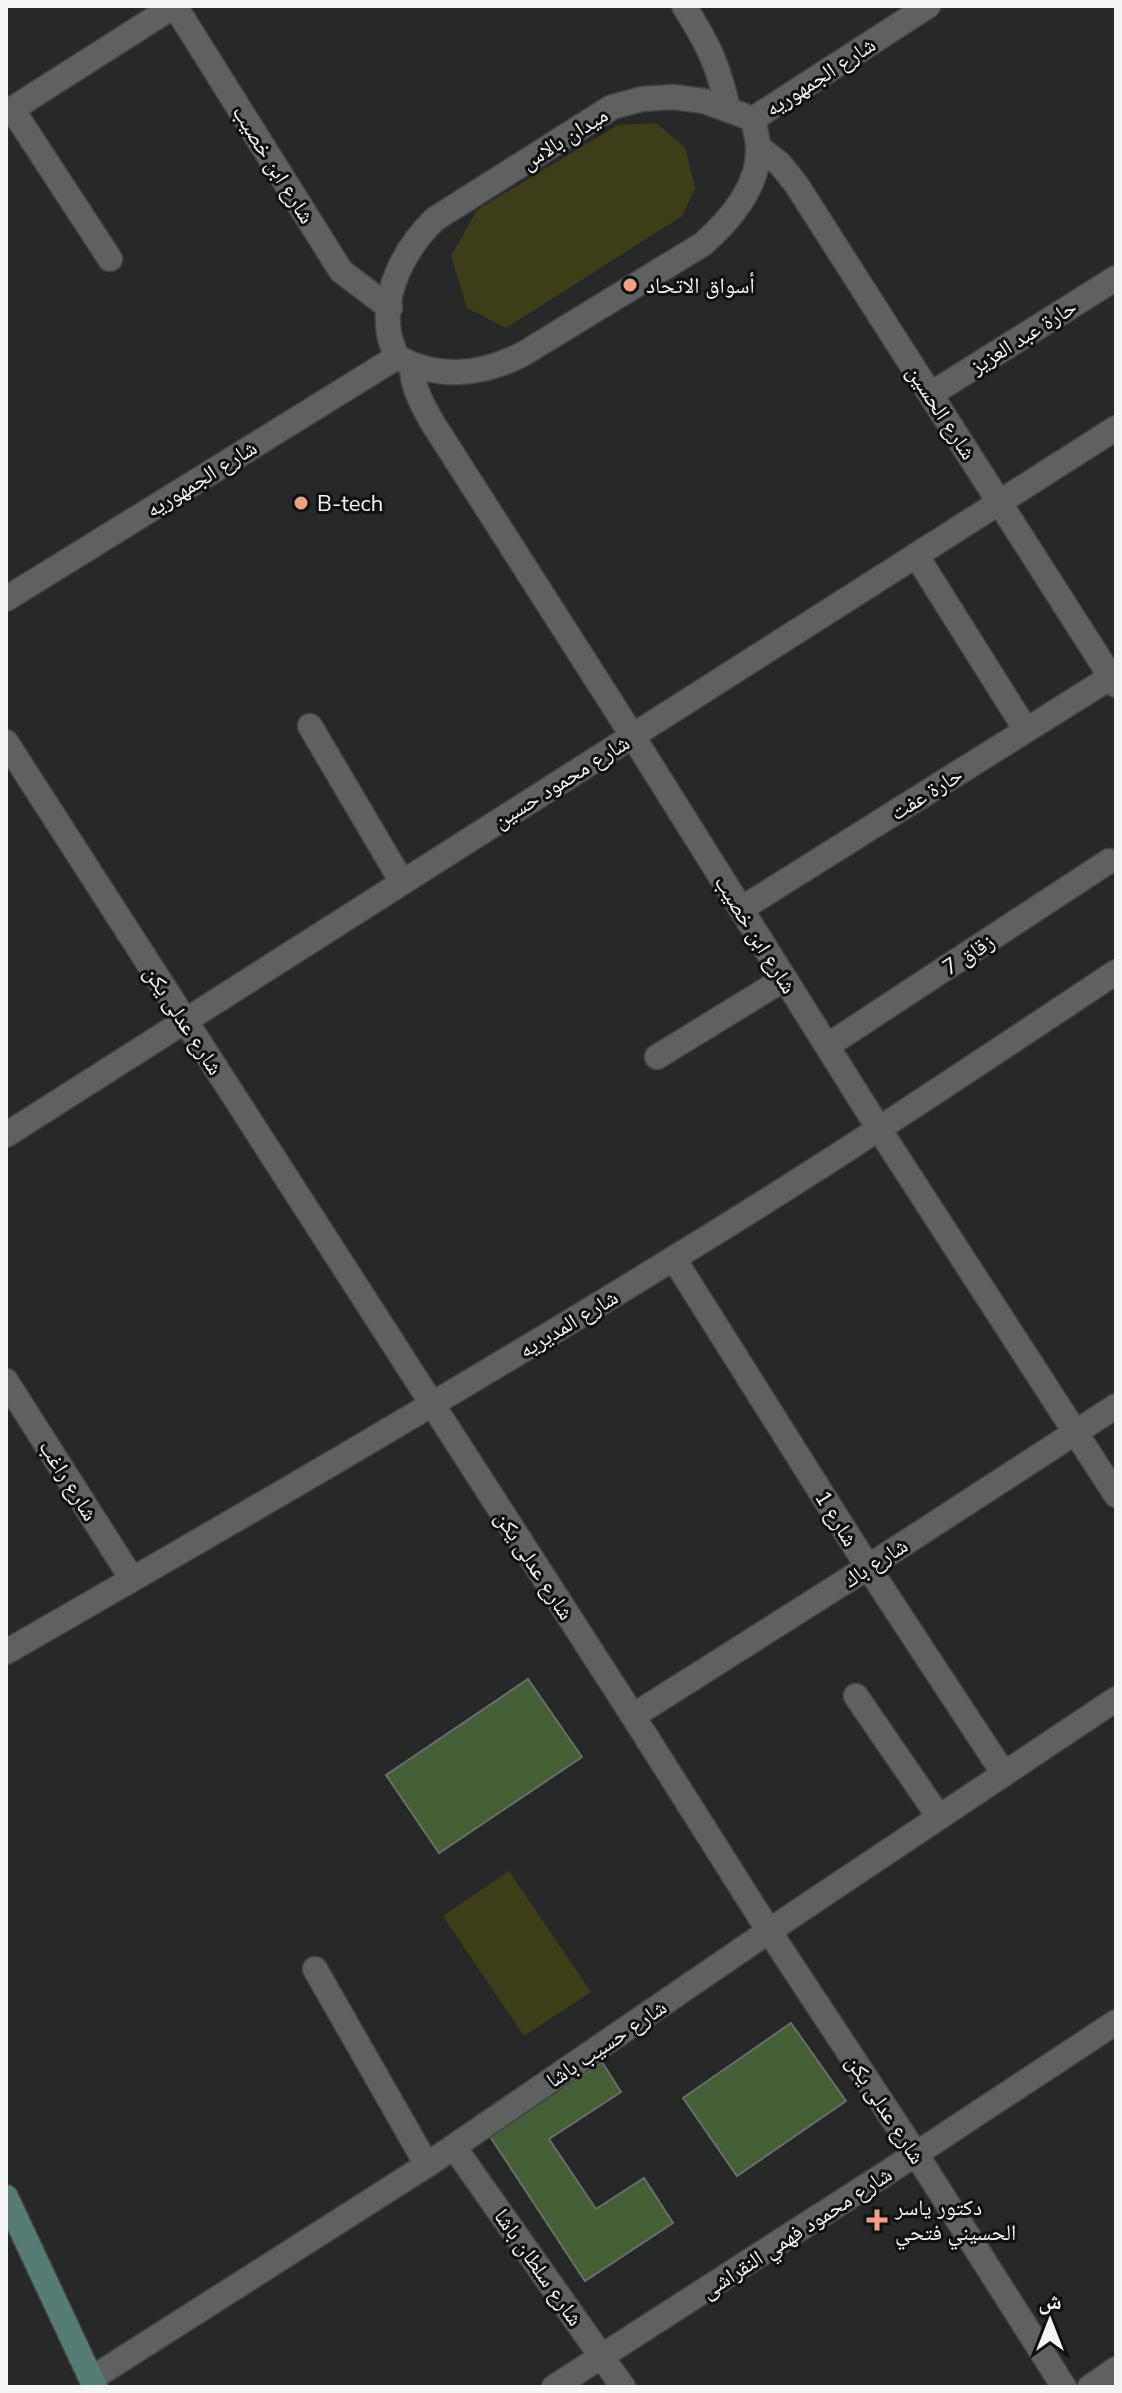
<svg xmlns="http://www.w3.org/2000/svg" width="1122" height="2393" viewBox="0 0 1122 2393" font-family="'Nunito Sans','Noto Naskh Arabic',sans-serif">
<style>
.green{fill:#3d3e18}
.building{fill:#455f36;stroke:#6a6c69;stroke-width:2}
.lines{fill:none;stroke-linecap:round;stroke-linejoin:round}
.minor-casing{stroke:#424443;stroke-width:27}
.secondary-casing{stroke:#424443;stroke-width:27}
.minor{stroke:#5e615f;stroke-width:24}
.secondary{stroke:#577b75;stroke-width:24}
.poi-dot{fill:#f39f84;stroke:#101211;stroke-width:3}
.labels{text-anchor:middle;stroke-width:6;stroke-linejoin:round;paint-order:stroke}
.street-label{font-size:22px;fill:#f3f5f4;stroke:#101211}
.poi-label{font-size:22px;fill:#f3f5f4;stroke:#101211;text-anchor:start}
</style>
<rect width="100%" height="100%" fill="#272928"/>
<path class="green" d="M656,123L685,147L695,188L682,216L506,328L467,308L451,256L477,210L618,125Z
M509,1871L591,1992L524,2036L443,1916Z"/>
<path class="building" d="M528,1679L582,1757L439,1853L386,1775Z
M791,2023L846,2101L737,2176L683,2098Z
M602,2062L621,2092L549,2139L596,2209L644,2178L673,2223L585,2281L489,2135Z"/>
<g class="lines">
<g class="minor-casing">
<path id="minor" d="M175,6L341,271L390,308
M684,6C708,44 718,64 728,109
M673,97L704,101L753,119C755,128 757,137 758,145C761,184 730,220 703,244L523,354C482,375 438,380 397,357C394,350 390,341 389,333C382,290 406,247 435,219L612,107L642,99Z
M12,109L110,259
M6,113L174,6
M753,119L928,6
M758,147L780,164L796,184L1116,685
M412,366C412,387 422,404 432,422L632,735L879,1129L1116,1495
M931,394L1116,278
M916,555L1026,730
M6,599L397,357
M310,726L402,882
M6,742L633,1716L769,1931L916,2154L1064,2387
M741,909L1111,677
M827,1046L1109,861
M657,1057L784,979
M6,1135L1116,428
M674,1259L868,1567L1004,1774
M6,1381L132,1579
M6,1652C229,1524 452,1395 671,1260C822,1168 969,1070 1116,972
M856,1696L939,1817
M633,1716L868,1567L1116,1406
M315,1969L427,2165
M454,2147L623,2387
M91,2379L427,2165L769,1931L1116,1699
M554,2387L916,2154L1116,2022
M1090,2387L1116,2369"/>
</g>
<g class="secondary-casing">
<path id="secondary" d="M6,2197L95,2387"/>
</g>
<use href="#minor" class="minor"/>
<use href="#secondary" class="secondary"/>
</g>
<g class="poi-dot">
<circle cx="630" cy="285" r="8"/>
<circle cx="301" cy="503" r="8"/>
<path d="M873 2208h8v8h8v8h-8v8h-8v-8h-8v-8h8z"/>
</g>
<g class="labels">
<g class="street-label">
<text transform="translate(820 76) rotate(-33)" y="8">شارع الجمهوريه</text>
<text transform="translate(564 138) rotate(-32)" y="8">ميدان بالاس</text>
<text transform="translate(274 164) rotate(58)" y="8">شارع ابن خصيب</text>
<text transform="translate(1023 336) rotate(-32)" y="8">حارة عبد العزيز</text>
<text transform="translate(942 412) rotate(57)" y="8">شارع الحسين</text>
<text transform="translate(201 478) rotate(-32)" y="8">شارع الجمهوريه</text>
<text transform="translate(561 781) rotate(-32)" y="8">شارع محمود حسين</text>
<text transform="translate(926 793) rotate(-32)" y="8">حارة عفت</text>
<text transform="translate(756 934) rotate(58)" y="8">شارع ابن خصيب</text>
<text transform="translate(968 954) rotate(-33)" y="8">زقاق 7</text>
<text transform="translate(184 1020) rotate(57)" y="8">شارع عدلى يكن</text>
<text transform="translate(568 1323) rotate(-31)" y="8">شارع المديريه</text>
<text transform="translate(69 1480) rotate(58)" y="8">شارع راغب</text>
<text transform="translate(837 1518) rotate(58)" y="8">شارع 1</text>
<text transform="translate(875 1562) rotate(-33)" y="8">شارع باك</text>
<text transform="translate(535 1565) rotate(57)" y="8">شارع عدلى يكن</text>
<text transform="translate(606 2043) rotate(-34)" y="8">شارع حسيب باشا</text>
<text transform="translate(886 2109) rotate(57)" y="8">شارع عدلى يكن</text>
<text transform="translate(796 2232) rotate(-33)" y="8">شارع محمود فهمي النقراشى</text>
<text transform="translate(539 2267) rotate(55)" y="8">شارع سلطان باشا</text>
</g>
<g class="poi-label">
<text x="646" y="293">أسواق الاتحاد</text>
<text x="317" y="511">B-tech</text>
<text x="895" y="2215">دكتور ياسر<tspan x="895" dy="25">الحسيني فتحي</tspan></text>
</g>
</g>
<rect width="1122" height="2393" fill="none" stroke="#f3f5f4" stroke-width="16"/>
<g transform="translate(1050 2321)" stroke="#101211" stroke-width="6" paint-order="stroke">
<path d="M0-6L14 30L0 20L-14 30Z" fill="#f3f5f4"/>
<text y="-12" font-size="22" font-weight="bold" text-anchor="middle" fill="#f3f5f4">ش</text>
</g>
</svg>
